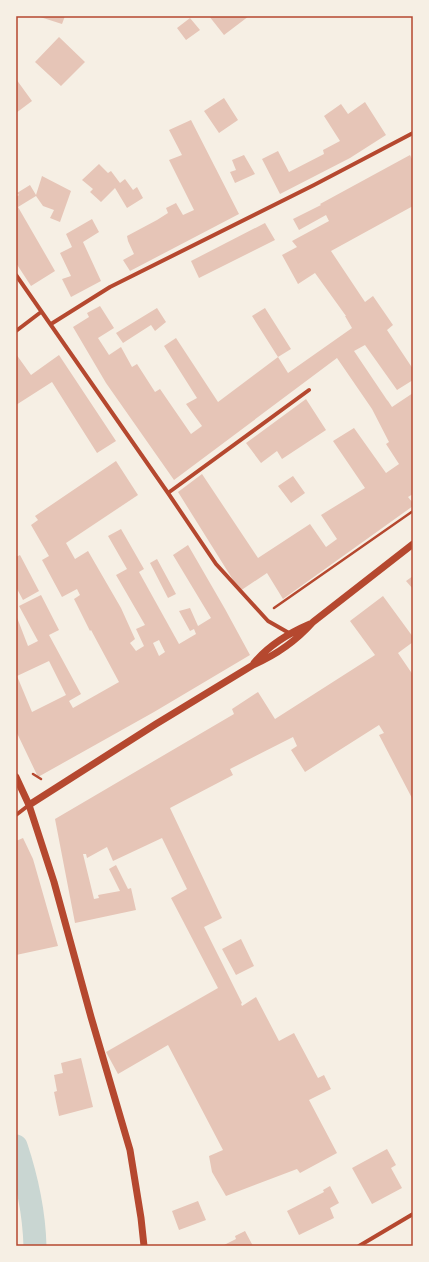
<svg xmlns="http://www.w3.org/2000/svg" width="429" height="1262" viewBox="0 0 429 1262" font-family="'Titillium Web',sans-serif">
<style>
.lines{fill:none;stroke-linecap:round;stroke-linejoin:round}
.canal{stroke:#c9d6d2;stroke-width:23}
.building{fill:#e6c5b7;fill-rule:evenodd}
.path{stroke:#b5482f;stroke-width:2.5}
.minor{stroke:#b5482f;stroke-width:4}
.tertiary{stroke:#b5482f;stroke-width:7}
.neatline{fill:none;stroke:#b5482f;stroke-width:1.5}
</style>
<rect width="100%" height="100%" fill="#f6efe4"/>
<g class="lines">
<path class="canal" d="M16,1146C27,1179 34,1211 35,1246"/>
</g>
<path class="building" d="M37,16H65L62,24Z
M209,16H249L224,35Z
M190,18L200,30L186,40L177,28Z
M59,37L85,62L61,86L35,62Z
M16,79L32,101L16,113Z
M224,98L238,120L219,133L204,111Z
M365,102L386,135L350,158L280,194L262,159L278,151L289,172L324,154L323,150L340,141L324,116L341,104L348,114Z
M191,120L239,214L130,271L123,260L134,254L128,241L127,236L157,220L168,213L166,208L176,203L183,215L194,210L169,160L182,155L169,130Z
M244,155L255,174L235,183L230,172L236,170L232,160Z
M410,155L413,161V206L331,251L365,302L373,296L393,325L387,330L413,369V380L397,390L365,345L354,351L387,400L388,401L392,407L413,393V494L408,497L413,503V506L283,599L267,573L240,591L178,492L202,474L258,558L310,524L326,547L337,539L321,515L365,488L333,441L354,428L386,473L399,464L386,444L389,442L372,409L337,358L174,480L106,383L73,327L89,317L87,313L100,306L114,328L98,338L109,355L121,347L132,367L137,364L155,392L160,389L191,434L202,426L186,404L197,398L164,346L176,338L218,402L278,357L288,373L352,328L345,316H346L315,273L298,284L282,255L297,247L292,241L329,221L326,215L299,230L293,219L321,205L320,204Z
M99,164L108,173L111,171L120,183L125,179L133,190L137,187L143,198L127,208L115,188L101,202L90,192L93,189L82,180Z
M42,176L71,191L60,222L50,218L54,210L43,206L36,196L18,207L55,271L31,286L16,263V197L19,195L17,193L30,185L36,195Z
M92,219L99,232L83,242L101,281L71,297L62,279L71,276L60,253L72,247L66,234Z
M265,223L275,240L199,278L191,261Z
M157,308L166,322L155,331L151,325L123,343L116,333Z
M265,308L291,349L278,357L252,316Z
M16,354L31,375L59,355L116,441L97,453L52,382L16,405Z
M306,399L326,430L282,459L277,451L261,463L246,443Z
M116,461L138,495L66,543L75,559L88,551L121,608L135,639L130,643L136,651L144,646L136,629L145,625L116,575L127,569L108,536L121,529L144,569L139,572L179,644L196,634L194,629L190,631L179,611L190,608L198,626L211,618L173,555L188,545L225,609L250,655L154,712L38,777L16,731V615L28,646L38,641L19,606L41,595L59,630L49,635L81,694L69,701L73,708L119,682L91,630L90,631L74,599L80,595L77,589L62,597L42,560L49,556L31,525L38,520L35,516ZM159,640L165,652L159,656L153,643ZM49,661L66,695L32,712L17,676Z
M293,476L305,493L291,503L278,486Z
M20,555L39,591L23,600L16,587V557Z
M157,559L176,594L168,598L150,563Z
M413,576V589L406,581Z
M383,596L413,637V642L398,653L413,675V800L379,735L384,733L379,725L305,772L291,750L297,746L293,737L230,769L233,775L170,808L222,918L204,927L242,1003L241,1004L242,1006L256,997L279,1041L294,1033L318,1078L324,1075L331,1089L309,1100L337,1153L300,1173L297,1169L226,1196L212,1172L209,1156L223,1150L168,1045L118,1074L106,1052L218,988L171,898L187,889L162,838L113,861L107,847L87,858L86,854H83L94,899L99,898L98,895L120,891L109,869L116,865L128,889L131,888L136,910L75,923L55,819L234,714L232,709L258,692L275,719L372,657L375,655L350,621Z
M23,838L33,859L58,946L16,955V841Z
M241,939L254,966L236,975L222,949Z
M81,1058L93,1107L59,1116L54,1092L57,1091L54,1075L63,1073L61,1063Z
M387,1149L396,1165L391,1168L402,1188L372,1204L352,1168Z
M330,1186L339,1203L330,1208L334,1218L299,1235L287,1211L324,1192L323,1190Z
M198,1201L206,1220L179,1230L172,1211Z
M245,1231L253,1246H225L224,1245L236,1239L235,1236Z"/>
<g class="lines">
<path class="path" d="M274,608L413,511
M33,774L41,779"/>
<path class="minor" d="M16,275L168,493L216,564L268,621L289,633
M51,324L110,287L314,185L413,133
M16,331L41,312
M168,493L309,390
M16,815L29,805
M359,1246L413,1214"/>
<path class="tertiary" d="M254,663C269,645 289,633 310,624
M16,777L29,805L54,882L91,1017L130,1150L141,1218L144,1246
M29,805L156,724L253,665C276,655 297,640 313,622L413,544"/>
</g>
<rect width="429" height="1262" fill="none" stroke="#f6efe4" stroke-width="34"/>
<rect x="17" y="17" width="395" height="1228" class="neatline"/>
</svg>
